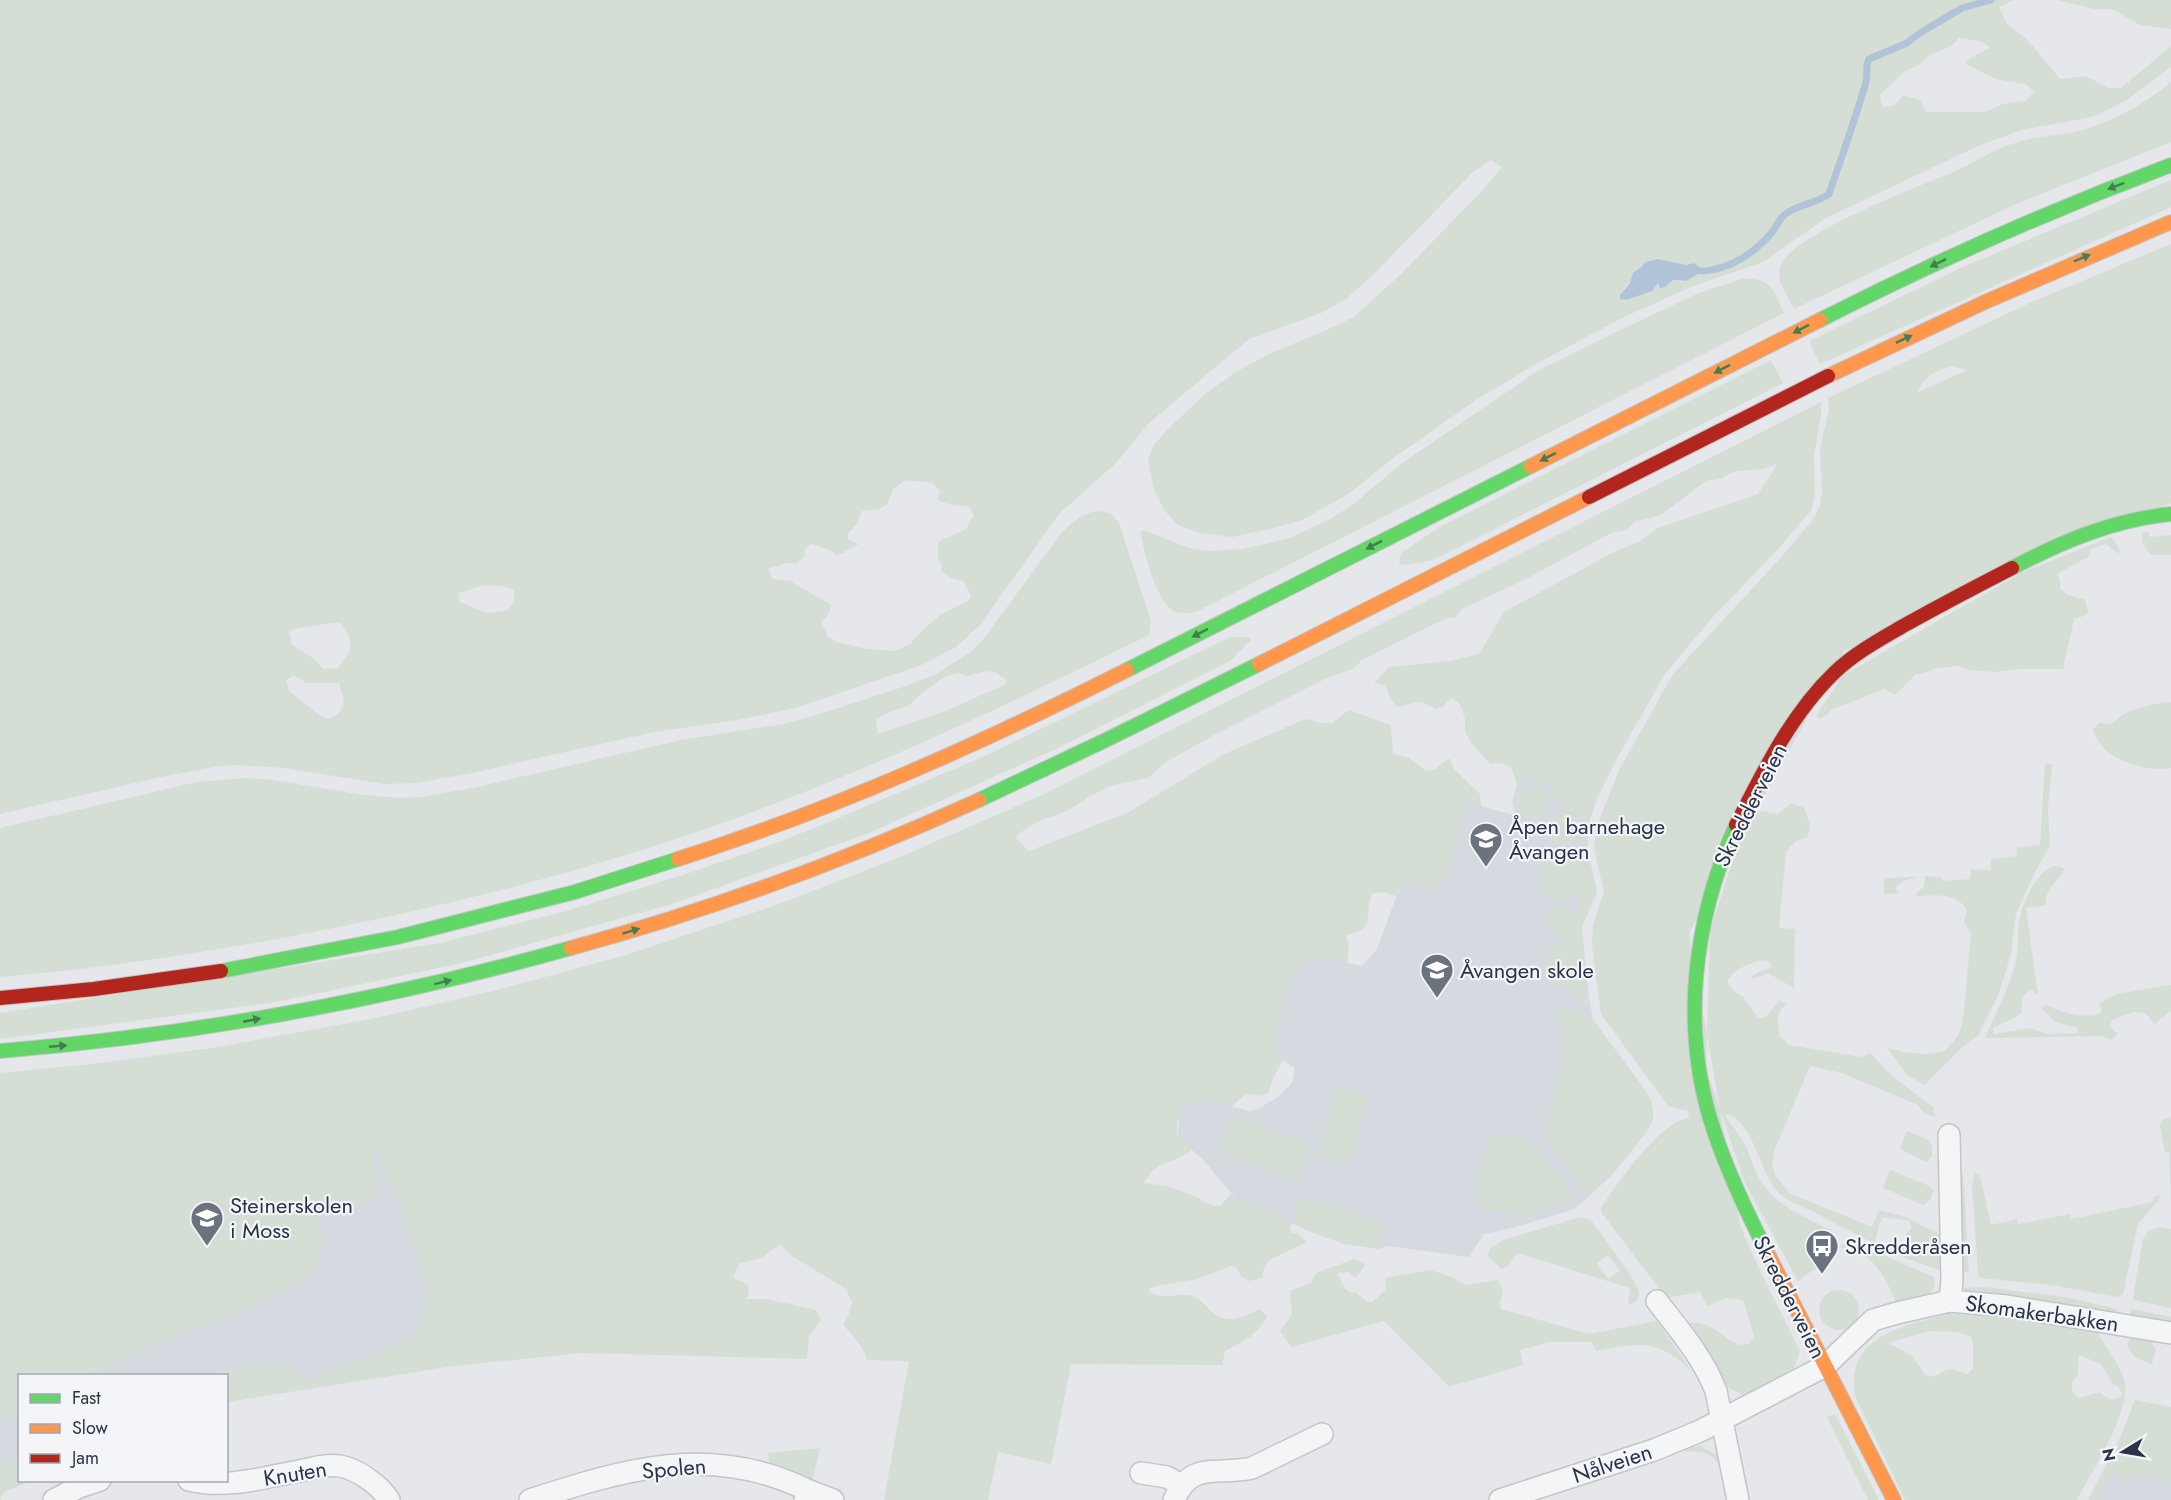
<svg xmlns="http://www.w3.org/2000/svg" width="2171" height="1500" viewBox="0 0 2171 1500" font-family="Jost,sans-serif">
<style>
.built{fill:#d5dae0}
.green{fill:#d5ded5;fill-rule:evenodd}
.water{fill:#b1c3d6}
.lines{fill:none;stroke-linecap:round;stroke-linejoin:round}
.stream{stroke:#b1c3d6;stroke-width:7}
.street-casing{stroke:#c3c5c8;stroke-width:24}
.fast-casing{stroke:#c3c5c8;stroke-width:16}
.slow-casing{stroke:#c3c5c8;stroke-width:16}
.jam-casing{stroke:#c3c5c8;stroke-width:16}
.street{stroke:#f4f5f7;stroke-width:21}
.fast{stroke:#63d668;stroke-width:14}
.slow{stroke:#ff974d;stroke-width:14}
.jam{stroke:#b3261e;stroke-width:14}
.oneway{fill:#437d55}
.labels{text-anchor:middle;stroke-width:4.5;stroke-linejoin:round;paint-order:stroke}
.street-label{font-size:22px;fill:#293445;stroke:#f3f5f9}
.poi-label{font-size:22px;fill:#293445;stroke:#f3f5f9;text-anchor:start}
</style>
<rect width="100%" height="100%" fill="#e5e7ea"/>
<path class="built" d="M1530,775L1597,799L1590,819L1587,847L1597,893L1584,921L1582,932L1589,997L1593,1020L1643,1087L1651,1101L1653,1119L1645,1134L1612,1175L1575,1209L1512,1228L1484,1234L1469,1257L1388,1246L1379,1249L1344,1244L1308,1231L1292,1223L1237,1200L1202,1158L1178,1139L1179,1114L1186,1105L1198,1100H1215L1231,1107L1250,1111L1260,1108L1279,1096L1292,1083L1295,1068L1283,1060L1276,1050L1274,1038L1294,971L1311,958L1322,957L1362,966L1377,949L1401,884L1428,888L1440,884L1447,874L1467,802L1510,814L1515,813L1512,803L1517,784Z
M366,1125L401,1207L427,1286L424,1319L412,1338L308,1380L295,1367L280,1366L231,1370L199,1376H20L19,1455L0,1464V1209Z
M2171,1453V1500H2097L2116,1465Z"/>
<path class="green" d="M0,0H2014L1999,7L2007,24L2026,38L2060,79L2086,76L2108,88H2121L2171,46V67L2128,99L2110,109L2092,117L2021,130L1978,146L1826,218L1763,262L1693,286L1624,317L1536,364L1476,400L1392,459L1348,494L1302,520L1270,529L1232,537L1199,533L1178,525L1164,510L1153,487L1148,459L1154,445L1166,431L1205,394L1234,373L1269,354L1329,329L1354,317L1402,273L1479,194L1502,167L1491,160L1473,172L1373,275L1346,299L1321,313L1249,339L1149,423L1117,462L1059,514L980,625L956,647L924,664L796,708L737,720L655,732L467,774L417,783L384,784L284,768L239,765L220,766L161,777L0,814ZM1959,38L1980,41L1988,46L1989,48L1972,57L1965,63L1995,79L2025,84L2035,92L2025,101L2003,104L1985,112H1926L1920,100L1903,95L1895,105L1882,107L1880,95L1904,72L1920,64L1930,55L1951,46ZM1658,259L1686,265L1694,263L1699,267V273L1683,282L1673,280L1665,287L1659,283L1637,294L1619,298L1627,284L1630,283C1632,273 1638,269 1645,262ZM906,480L932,483L940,491L937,500L948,504L969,507L974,515L966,529L938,542V559L942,565L941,571L953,579L963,581L971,595L968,601L940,615L926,627L910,644L895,651L868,649L839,643L828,637L821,621L828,616L831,605L790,581L773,579L768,569L787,563H797L805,556V548L812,544L830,550L837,556L859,544L848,539V533L856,525L862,511L879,509L887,505L893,489ZM487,585L507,587L514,591V602L506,611L487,613L460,602L458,593C469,591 476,586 487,585ZM329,623H341C355,642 353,650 337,668L323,669L314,659L292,644L289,631C303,625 315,627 329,623ZM294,675L306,683H339C344,701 349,711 328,719L319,715L289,691L286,680Z
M2057,0H2171V29L2140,25L2112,9H2094Z
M2171,82V142L2016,204L1794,309C1789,297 1775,280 1780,267C1789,235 1925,184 1958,170C1977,161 1992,150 2012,144C2033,136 2057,136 2079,131C2112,122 2145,104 2171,82Z
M2171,180V207L1820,364L1809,341L1965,266Z
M2171,244V503L1844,651L1689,933L1741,1228L1762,1275L1800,1351L1794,1368L1788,1375L1744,1395L1729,1388L1724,1382L1685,1324C1716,1316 1728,1350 1748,1344L1754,1337L1743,1300L1726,1298L1708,1306L1700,1292L1666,1298L1601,1212V1208C1617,1184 1660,1122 1688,1118L1689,1111L1670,1107L1666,1103L1601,1014L1592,946L1593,924L1604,892L1594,848L1598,823L1619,770L1673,674L1785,553L1814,518L1820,505L1822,493L1820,449L1829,409L1828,398L2034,301ZM1953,366L1967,370L1916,393C1924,378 1935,369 1953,366Z
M1742,279C1771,277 1773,289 1784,313L1198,611C1190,613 1182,615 1174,611C1155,599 1146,557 1141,536L1140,533L1144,530L1189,548L1208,551L1243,549L1290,538L1330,519L1351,506L1401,464L1539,370L1616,332L1699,293Z
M1771,360L1783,383L1433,560L1406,565L1399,564L1401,553L1441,526Z
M1821,402V415L1814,455L1815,494L1812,509L1780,547L1711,619L1665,674L1616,760L1597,799L1590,819L1587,847L1597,893L1584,921L1582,932L1589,1001L1585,1003L1563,988L1549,984C1544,961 1544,948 1567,935C1572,933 1576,933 1577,927C1581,916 1574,907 1579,894C1531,921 1525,844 1567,854C1579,856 1584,866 1586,876C1591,857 1572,856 1585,832L1580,816L1562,807L1546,784L1530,775L1517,784L1511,767L1500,763L1490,764L1471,743L1465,731V719L1460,704L1451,698L1443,707L1436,709L1424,703L1416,702L1397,707L1389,697L1386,685L1374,683L1389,667L1450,661L1479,654L1504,612L1612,553L1638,542L1658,528L1758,494L1778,463L1764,469L1738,471L1728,474L1723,478L1706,481L1659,516L1636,521L1626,530L1611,533L1526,579L1462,609L1455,618H1447L1414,634L1362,660L1353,669L1329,677L1218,733L1166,762L1148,778L1113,785L1089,797L1067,811L1039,821L1021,832L1016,838L1029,851L1127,813L1226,753L1266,736L1305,719L1321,723H1332L1349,710L1391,725L1393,754L1409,758L1426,771L1434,770L1449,758L1454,769L1480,794L1481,806L1467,803L1447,874L1440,885L1428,888L1401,884L1396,896L1383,892L1373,893C1361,918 1379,928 1346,935L1349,948L1347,963L1322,957L1311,958L1294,971L1274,1038L1276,1050L1283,1060L1273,1078L1269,1092L1263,1096L1246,1094L1231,1107C1200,1092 1172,1099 1178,1139L1193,1149C1173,1165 1156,1159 1144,1183L1167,1186L1195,1196L1212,1206H1220L1231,1194L1237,1200L1292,1222L1299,1196L1386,1224L1379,1249C1348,1245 1321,1238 1292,1223L1290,1226L1291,1233H1297L1307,1242C1300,1246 1270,1258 1267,1263C1263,1267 1263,1272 1263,1277L1249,1281L1241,1277L1237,1268L1231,1266L1194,1280L1161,1285L1148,1289C1158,1303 1178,1291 1193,1296C1209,1302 1209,1320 1233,1319C1242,1318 1252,1313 1260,1309L1267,1316C1260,1334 1242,1342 1225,1351L1222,1365L1071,1364L1051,1464L998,1452L988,1500H884L909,1361L867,1360C863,1344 852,1337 843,1324L849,1314L852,1302L846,1289L792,1256L780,1244L762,1258L739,1264L733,1277L748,1285L749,1295L746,1299H767L816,1310L821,1319L809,1337L807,1359L582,1353L454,1366L227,1402L226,1376L199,1375C214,1372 282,1362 294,1367C299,1369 304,1377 308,1380L412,1338L424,1319L427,1286L401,1207L368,1130L373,1153L376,1195C367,1204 326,1210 311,1212L322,1228V1243L315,1265L306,1278L296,1285L234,1313L140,1350L92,1375L20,1376L19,1414L0,1422V1073L92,1064L212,1048L371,1019L497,990L626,955L774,906L900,857L1044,794Z
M1097,511L1110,513L1119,523L1151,621L1149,635C1029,694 909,752 784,800C636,858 480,899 324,930C217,951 109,968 0,977V828L197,782L246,778L274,780L364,795L400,798L421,797L477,787L681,740L783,724L820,714L909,685L936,674L969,653L982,641L1063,531C1074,522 1083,513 1097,511ZM985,671L995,672L1007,681L1004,685L946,711L878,734L876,719L892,711L908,706L921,694L944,677L958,673L967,676Z
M2149,531V537L2171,535V555H2151C2144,548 2141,543 2143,533Z
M2111,537L2120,550L2118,554L2106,544L2091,549L2088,557L2057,574L2060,581V589L2068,595L2085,600L2088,611L2087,615L2074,619L2063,669H2020L1993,672L1970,670L1958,666L1938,668L1915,675L1895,695L1885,689L1833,709L1821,719L1816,716L1842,676L2021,573Z
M1230,637H1251V640L1230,661L1058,748L869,833L672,904L458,964L276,1002L0,1039V1013L440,943L563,912L683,875L776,843L834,820L987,755Z
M2171,702V768C2144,773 2099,758 2093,729L2099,723L2110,724C2115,722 2118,718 2122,715C2136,707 2156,703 2171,702Z
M2045,763L2052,764L2048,808L2050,846L2035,872L2016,914L2011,954L1998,996L1978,1036L1965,1045L1924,1085L1907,1075L1887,1048L1904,1052L1926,1054L1945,1051L1958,1036L1963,1020L1971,935L1964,921L1967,910C1954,890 1937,896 1916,896V893L1924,887L1925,876L1941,877L1942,881L1970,879L1971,869L1991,870V859L2016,856L2017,848L2040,845Z
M1517 802a16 16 0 1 1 32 0a16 16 0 1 1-32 0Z
M1791,803L1804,808L1810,825L1808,837L1796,841L1786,851L1779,928L1795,929L1794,990L1792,987L1768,973L1754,979L1751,977L1760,971L1771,968V964L1766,960C1749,963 1736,967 1727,982L1734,991L1743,997L1758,1018L1766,1017L1779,1000L1786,1004C1774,1014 1778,1024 1780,1037L1789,1045L1861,1057L1870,1053L1890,1074L1933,1107L1936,1117L1925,1114L1918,1105L1842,1073L1810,1066L1774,1151L1772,1165L1775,1175L1789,1193L1872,1227L1879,1210L1905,1217L1941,1235L1942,1268L1939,1270L1897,1255L1906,1242V1233L1911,1229L1910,1221L1883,1217L1879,1225L1875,1244C1853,1233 1831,1221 1810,1210C1800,1205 1785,1200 1778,1192C1759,1172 1753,1119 1726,1114C1727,1124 1738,1131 1743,1141C1750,1153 1753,1168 1760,1180C1776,1207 1806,1217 1832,1231L1835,1238L1833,1249L1824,1254L1820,1247L1812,1252L1819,1266L1798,1281L1745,1183L1706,1068L1710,930L1746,821L1761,811L1778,814Z
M1545 829a17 17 0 1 1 34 0a17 17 0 1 1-34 0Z
M2055,866L2064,868C2059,884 2045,885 2046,905L2026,908L2038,995L2032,990C2021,995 2022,1000 2022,1012L2016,1017L1993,1028L1994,1034L2031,1028L2046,1034L2078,1033L2076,1027C2056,1024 2054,1022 2041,1008L2046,1005C2061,1012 2087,1021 2102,1012L2099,1004L2116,994L2171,985V1011L2155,1024L2145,1013L2133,1012L2112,1020L2110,1026L2118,1034L2111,1040L2102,1036L1985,1038C1996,1012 2010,987 2016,960C2019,948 2017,935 2019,923C2022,904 2035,872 2055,866Z
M1912,877L1917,878C1906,880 1901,880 1895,889L1900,893L1884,894V878Z
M1548 921a14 14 0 1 1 28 0a14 14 0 1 1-28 0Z
M1570,1006L1593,1020L1643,1087L1651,1101L1653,1112V1119L1645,1134L1612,1175L1594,1190L1585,1191L1544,1136L1545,1128C1553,1102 1564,1073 1564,1045C1565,1033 1559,1021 1555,1009Z
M1338,1087L1370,1097L1349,1164L1317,1154Z
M1236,1116L1307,1142L1309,1147L1297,1177L1292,1179L1223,1153L1221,1148L1232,1118Z
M2171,1117V1203L2169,1152L2165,1153L2160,1125L2163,1120Z
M1907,1131L1929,1140L1932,1147V1157L1926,1162L1900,1149Z
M1500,1133C1537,1135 1556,1174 1576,1200L1577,1205L1575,1209L1571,1202L1516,1218L1513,1213L1496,1210L1482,1211C1468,1194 1483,1156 1490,1137Z
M1890,1170L1927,1185L1933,1190C1932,1198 1930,1202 1923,1205L1883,1188Z
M1975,1173L1980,1175L1991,1225L2017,1219L2018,1224L2070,1214L2071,1219L2153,1202V1197L2160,1195L2158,1201L2138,1224L2123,1294L2118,1297L2051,1285L1980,1278L1978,1274L1972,1185Z
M1963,1174L1969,1272H1961L1955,1175Z
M1580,1217L1591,1220C1599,1232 1638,1282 1639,1292C1640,1300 1636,1303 1628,1305L1630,1288L1518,1253L1508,1266L1502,1269L1487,1256L1490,1248L1503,1240ZM1608,1255L1620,1271L1608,1279L1597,1263Z
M2158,1227L2171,1229V1308L2134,1300L2133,1297L2143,1239L2148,1232Z
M1847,1240L1934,1277C1939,1298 1913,1299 1897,1304C1889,1287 1880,1264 1863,1255C1856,1251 1847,1251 1840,1247Z
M1354,1259L1363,1262L1365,1266L1355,1278L1349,1272L1338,1273L1344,1287L1349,1292L1356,1293L1368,1302H1372L1386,1290L1385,1278L1430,1270L1449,1276L1466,1285L1498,1280L1503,1291L1500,1304L1501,1309L1589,1334L1657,1321L1693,1373C1658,1337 1641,1343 1596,1351L1592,1342H1549L1520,1350L1523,1365L1449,1387L1384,1321L1291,1347L1280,1331L1292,1314L1290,1291L1311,1283L1316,1273Z
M1985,1287L2071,1298L2117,1309L2116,1313L2084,1307L1968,1293L1964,1291L1963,1288Z
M1819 1310a20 20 0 1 1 40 0a20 20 0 1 1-40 0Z
M2132,1309L2171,1317V1323L2130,1315Z
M1951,1313C1999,1317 2048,1319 2095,1330C2103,1341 2120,1366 2124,1379C2133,1409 2091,1472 2077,1500H1905L1855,1396C1845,1334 1906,1326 1951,1313ZM1929,1331L1958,1332L1971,1337L1973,1343V1368L1967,1374C1951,1368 1949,1367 1934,1377L1925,1374L1911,1355L1888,1343ZM2079,1355L2101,1364L2113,1384L2118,1386L2123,1395C2112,1402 2108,1399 2099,1392L2079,1398L2072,1392V1383L2078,1375Z
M2131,1335L2154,1339L2152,1344L2156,1349L2152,1364C2140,1360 2131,1357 2127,1345Z
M2135,1400L2171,1407V1481H2160L2158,1472L2135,1477L2129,1481L2120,1480L2113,1472L2097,1500H2088L2120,1438Z
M1835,1414L1879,1500H1868L1827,1417Z
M1700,1446L1717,1455L1723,1472C1715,1454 1703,1450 1685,1452L1684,1450L1691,1447Z
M820,1448L812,1483L770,1468L768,1453Z
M19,1455L20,1480L31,1481L4,1492L0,1500V1464Z"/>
<path class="water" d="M1658,259L1686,265L1694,263L1702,269V272L1686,281L1673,280L1665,287L1660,288L1658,283L1652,291L1626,300L1620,299V295L1630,283L1633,273L1641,267L1645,262Z"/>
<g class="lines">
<path class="stream" d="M1702,271C1730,270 1756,252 1773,231C1778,224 1780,217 1787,213C1800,204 1817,203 1829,194C1842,156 1855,120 1866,82C1868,74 1865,66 1869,59L1907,43L1920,33L1962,8L1991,0"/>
<g class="street-casing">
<path id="street" d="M1949,1135L1952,1280L1950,1301
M1657,1301C1679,1330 1703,1357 1716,1391L1738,1500
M1141,1473L1167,1477L1181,1485
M189,1480C226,1489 262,1478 299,1471C312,1468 327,1464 340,1466C357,1469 380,1485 389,1500
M807,1490L833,1500
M54,1500L79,1487L100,1480
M530,1500C625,1469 712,1443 807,1490L805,1500
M1174,1500C1191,1460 1216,1476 1252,1468L1322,1434
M1500,1500L1654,1450L1700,1431L1825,1366L1873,1320L1897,1313L1950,1301L2007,1306L2171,1333"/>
</g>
<g class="fast-casing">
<path id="fast" d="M1820,320C1934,262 2051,210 2171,165
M2012,568C2063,541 2113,520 2171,514
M1127,670L1531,466
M979,800L1108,739L1259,664
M1736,825C1693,922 1680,1030 1714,1131C1728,1173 1747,1213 1767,1252
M221,971L398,937L575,892L678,859
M0,1051C193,1035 385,1000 571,948"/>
</g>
<g class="slow-casing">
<path id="slow" d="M1828,376L1985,302L2171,222
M1531,466L1820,320
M1259,664L1589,497
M678,859C833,810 982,743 1127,670
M571,948C711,910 847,860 979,800
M1767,1252L1894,1500"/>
</g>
<g class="jam-casing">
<path id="jam" d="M1589,497L1828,376
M1736,825C1763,772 1791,714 1835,672C1855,653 1879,640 1903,626C1939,606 1975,587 2012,568
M0,998L94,989L221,971"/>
</g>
<use href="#street" class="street"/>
<use href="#fast" class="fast"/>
<use href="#slow" class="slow"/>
<use href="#jam" class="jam"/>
</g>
<defs><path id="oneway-solid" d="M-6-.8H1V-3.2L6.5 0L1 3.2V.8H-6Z" transform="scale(1.5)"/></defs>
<g class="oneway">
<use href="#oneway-solid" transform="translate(2116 186) rotate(159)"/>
<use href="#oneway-solid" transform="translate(2082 258) rotate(-23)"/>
<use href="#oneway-solid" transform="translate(1938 263) rotate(154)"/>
<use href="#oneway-solid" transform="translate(1801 329) rotate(153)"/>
<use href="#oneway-solid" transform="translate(1904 339) rotate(-25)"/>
<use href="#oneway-solid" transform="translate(1722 369) rotate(153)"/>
<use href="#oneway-solid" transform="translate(1548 457) rotate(153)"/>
<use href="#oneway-solid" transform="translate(1374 545) rotate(153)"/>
<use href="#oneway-solid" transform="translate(1200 633) rotate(153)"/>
<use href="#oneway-solid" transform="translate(631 931) rotate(-17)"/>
<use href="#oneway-solid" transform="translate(443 982) rotate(-14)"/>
<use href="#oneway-solid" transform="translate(252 1020) rotate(-11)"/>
<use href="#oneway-solid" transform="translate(58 1046) rotate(-5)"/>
</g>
<defs>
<g id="school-pin" transform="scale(1.725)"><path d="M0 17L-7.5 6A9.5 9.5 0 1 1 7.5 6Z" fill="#6b737f" stroke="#f3f5f9"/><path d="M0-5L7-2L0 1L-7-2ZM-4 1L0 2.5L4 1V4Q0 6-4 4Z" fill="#fff"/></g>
<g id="bus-pin" transform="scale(1.725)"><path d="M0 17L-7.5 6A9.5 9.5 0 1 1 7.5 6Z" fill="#6b737f" stroke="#f3f5f9"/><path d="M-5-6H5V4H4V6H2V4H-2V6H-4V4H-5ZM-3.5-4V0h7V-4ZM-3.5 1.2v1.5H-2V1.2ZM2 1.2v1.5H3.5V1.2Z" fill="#fff"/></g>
</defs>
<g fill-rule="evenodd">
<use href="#school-pin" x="1486" y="839"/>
<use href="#school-pin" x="1437" y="970"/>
<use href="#school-pin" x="207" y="1218"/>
<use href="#bus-pin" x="1822" y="1246"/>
</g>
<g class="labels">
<g class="street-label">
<text transform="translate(1750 805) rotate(-63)" y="8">Skredderveien</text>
<text transform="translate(1790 1297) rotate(63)" y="8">Skredderveien</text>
<text transform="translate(2042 1313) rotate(8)" y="8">Skomakerbakken</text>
<text transform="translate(1612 1463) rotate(-18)" y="8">Nålveien</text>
<text transform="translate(674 1468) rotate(-5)" y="8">Spolen</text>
<text transform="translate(295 1473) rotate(-9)" y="8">Knuten</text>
</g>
<g class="poi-label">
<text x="1509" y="834">Åpen barnehage<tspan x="1509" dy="25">Åvangen</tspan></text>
<text x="1460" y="978">Åvangen skole</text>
<text x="230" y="1213">Steinerskolen<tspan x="230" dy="25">i Moss</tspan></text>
<text x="1845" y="1254">Skredderåsen</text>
</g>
</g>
<rect x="18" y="1374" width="210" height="108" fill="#f3f5f9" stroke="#a2a8b1" stroke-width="1.5"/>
<rect x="30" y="1394" width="30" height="9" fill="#63d668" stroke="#a2a8b1" stroke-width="1.5"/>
<text x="72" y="1404" font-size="18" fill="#293445">Fast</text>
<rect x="30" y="1424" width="30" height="9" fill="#ff974d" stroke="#a2a8b1" stroke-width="1.5"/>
<text x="72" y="1434" font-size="18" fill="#293445">Slow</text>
<rect x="30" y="1454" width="30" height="9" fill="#b3261e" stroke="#a2a8b1" stroke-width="1.5"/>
<text x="72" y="1464" font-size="18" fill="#293445">Jam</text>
<g transform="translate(2123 1452) rotate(259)" stroke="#f3f5f9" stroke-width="4.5" paint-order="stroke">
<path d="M0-4.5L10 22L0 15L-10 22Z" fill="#293445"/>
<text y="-9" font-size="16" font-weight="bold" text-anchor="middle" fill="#293445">N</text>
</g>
</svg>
